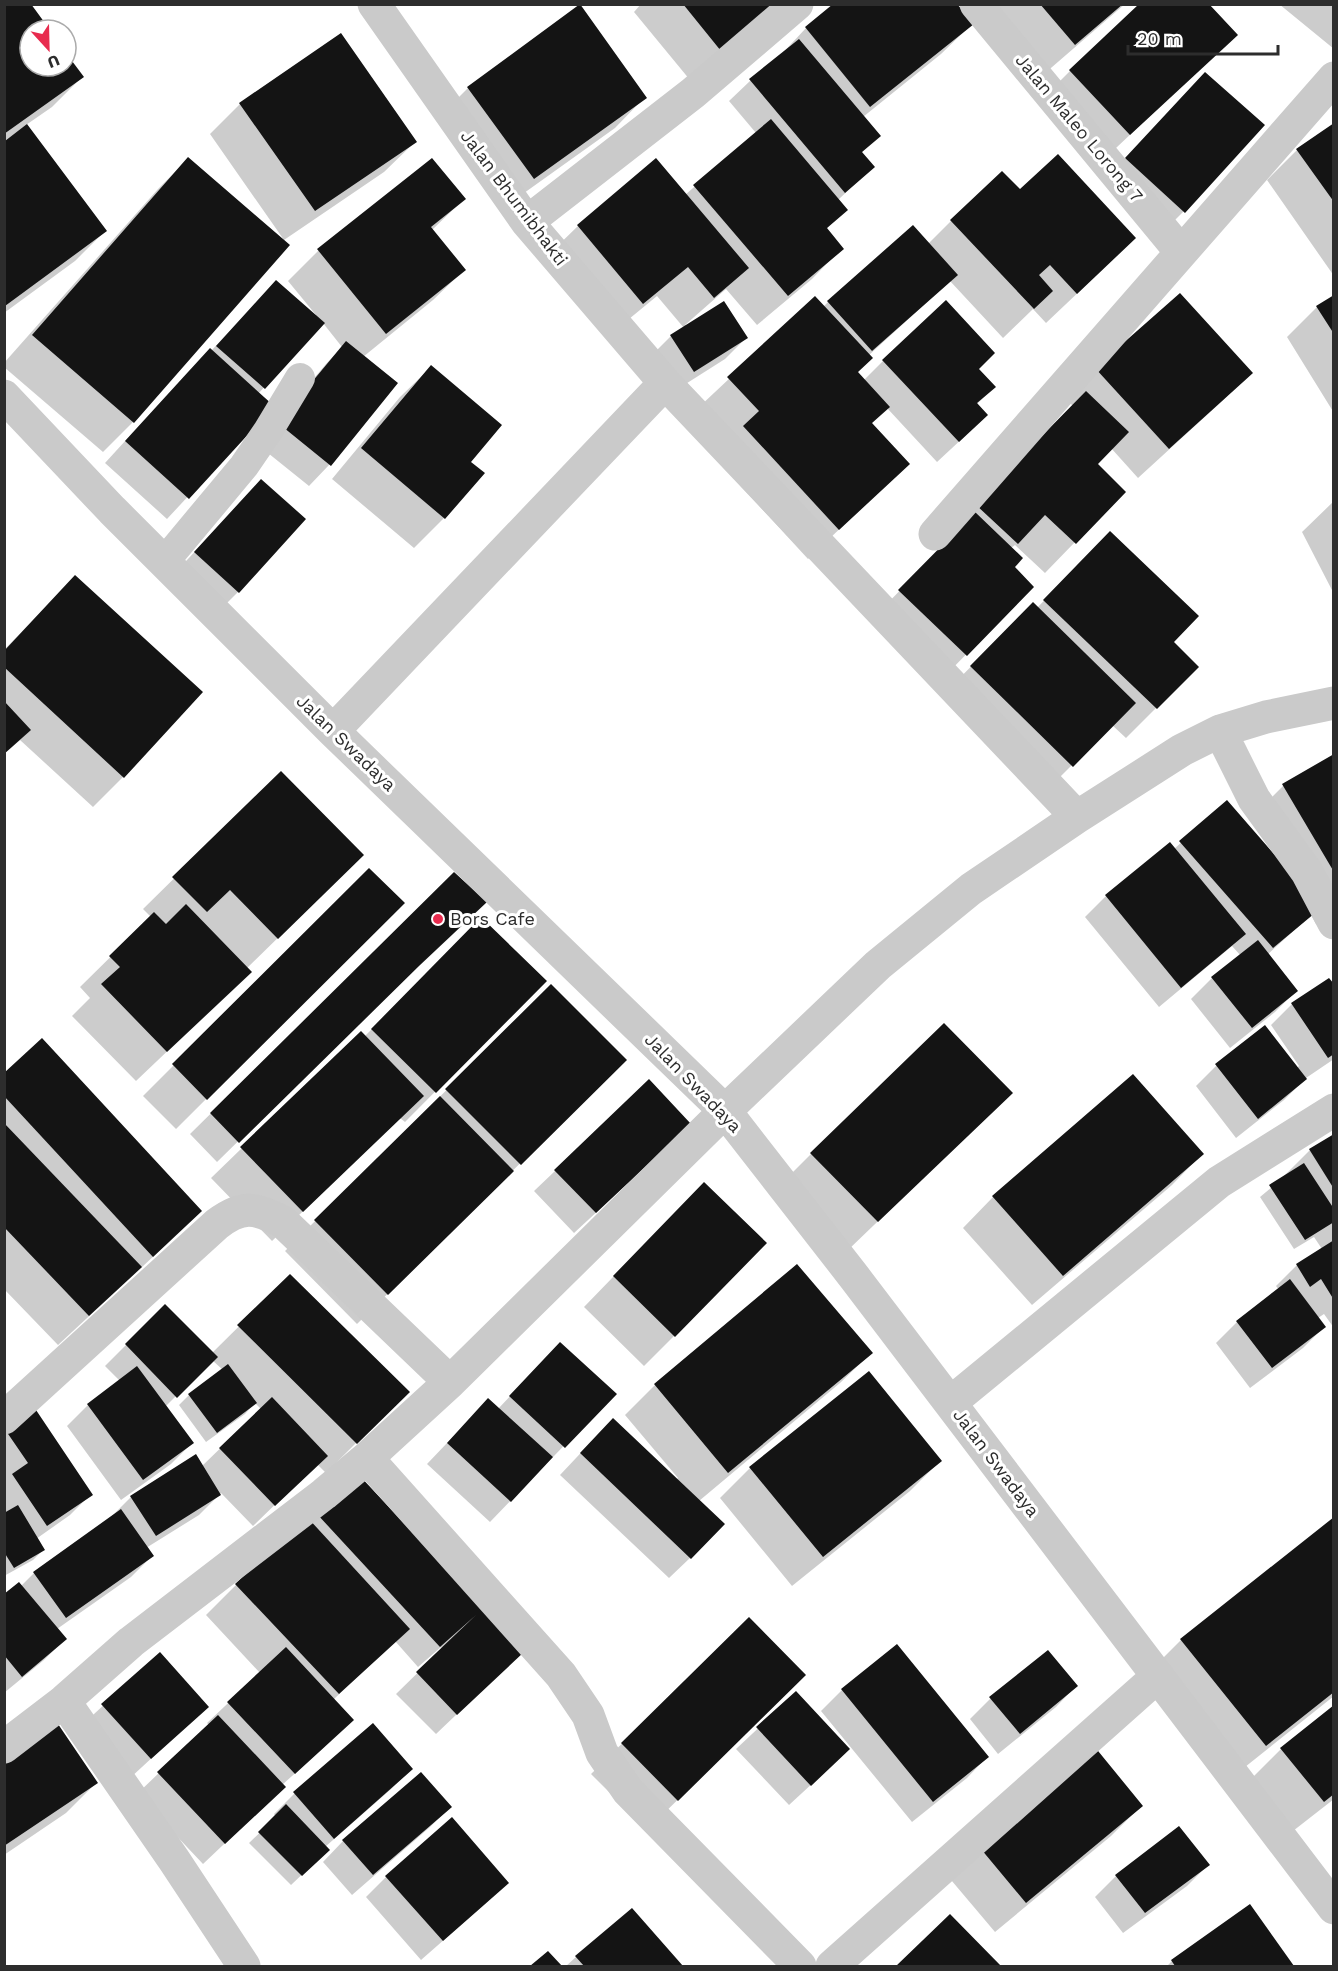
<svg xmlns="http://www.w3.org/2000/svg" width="1338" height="1971" viewBox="0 0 1338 1971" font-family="'Work Sans',sans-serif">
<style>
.shadow{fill:#0003}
.building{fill:#141414}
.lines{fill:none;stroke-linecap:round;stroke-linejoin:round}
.lane{stroke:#cacaca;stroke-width:30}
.street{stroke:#cacaca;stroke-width:33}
.poi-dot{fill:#e82b4e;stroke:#fff;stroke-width:2}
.labels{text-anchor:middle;stroke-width:6;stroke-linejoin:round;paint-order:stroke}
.street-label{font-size:18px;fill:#2d2d2d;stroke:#fff}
.poi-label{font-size:18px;fill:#2d2d2d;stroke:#fff;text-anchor:start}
</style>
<rect width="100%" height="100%" fill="#fff"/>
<path class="shadow" d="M4,4L48,30H30V66H66V55L82,77L52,107L26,125L105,231L75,261L4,313Z
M641,4H780L690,80L634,12Z
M984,4H1125L1044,74Z
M1279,4H1334V49Z
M972,24L941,54L863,117L879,136L861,153L873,167L838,200L846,209L826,229L842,248L812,279L757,325L726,289L685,325L746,338L725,359L673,392L650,357L671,336L684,328L657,296L612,333L547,256L578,226L656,160L685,195L756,133L729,101L750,81L777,59L806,28Z
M1236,35L1099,164L1040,101L1070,71Z
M468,88L645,97L615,128L503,208L438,118Z
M1185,94L1184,211L1163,232L1106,180Z
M240,104L415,142L384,172L284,240L210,134Z
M1334,125V276L1267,180L1297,150Z
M188,159L288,246L133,422L103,452L4,367V363L158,189Z
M464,199L432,230L464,270L433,300L363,357L396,384L329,465L309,486L258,445L326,364L342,347L323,323L258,394L272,406L167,519L105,463L189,371L211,351L276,282L315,316L316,315L288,281L318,251Z
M951,221L1104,268L1046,323L1033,309L1003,338L950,281L868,356L856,373L863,381L883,361L994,387L976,405L965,436L937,462L887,408L871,424L908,464L808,559L714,457L698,408L815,298L823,307L828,302L928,244Z
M1334,297V413L1287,337L1317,307Z
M431,367L469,462L444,518L414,548L332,479L400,397Z
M1096,369L1251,373L1220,403L1138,478L1111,448L1095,464L1075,542L1045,573L1015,545L1011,548L1012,567L1032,587L945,676L879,612L950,539L1073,406L1066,399Z
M1334,501V594L1302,532Z
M241,502L238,592L217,613L174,574Z
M1080,563L1172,642L1197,667L1126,738L1112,725L1041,796L941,697L1003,634L1037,608Z
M75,577L123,777L93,807L20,740L4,754V650Z
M1334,756V914L1316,924L1311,915L1267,955L1296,991L1275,1012L1230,1048L1191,999L1212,978L1241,956L1232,946L1159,1007L1085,917L1106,896L1170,844L1174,849L1227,802L1277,860L1253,816L1283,786Z
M281,773L332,885L246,969L219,1002L136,1081L72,1016L90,998L80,987L151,917L143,909Z
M369,870L403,903L176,1129L143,1096Z
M454,874L396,987L217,1162L190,1134Z
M481,919L545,981L405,1122L400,1118L272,1241L211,1178L242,1148L364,1037Z
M551,986L625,1060L357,1324L285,1251Z
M1334,987V1059L1306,1078L1284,1100L1236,1138L1196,1086L1216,1066L1297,1068L1299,1066L1271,1025L1292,1004Z
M4,1075L170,1241L58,1345L4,1289Z
M980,1123L847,1251L781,1184L811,1154Z
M1334,1135V1328L1324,1314L1318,1318L1324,1327L1303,1348L1250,1388L1216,1343L1237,1322L1279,1290L1276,1286L1297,1265L1322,1249L1314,1237L1294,1249L1260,1197L1279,1181L1310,1150Z
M669,1145L574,1233L534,1191L555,1171Z
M1202,1154L1172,1185L1032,1305L963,1228L993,1197Z
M674,1214V1336L644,1366L584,1307Z
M290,1276L407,1392L326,1473L317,1464L253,1526L221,1493L199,1515L146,1548L152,1556L131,1577L57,1629L65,1639L44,1660L4,1693V1596L21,1586L34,1573L110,1518L131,1497L196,1456L202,1466L261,1409L255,1403L245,1414L206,1442L179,1405L189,1395L223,1370L212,1360L165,1407L192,1443L171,1464L121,1500L67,1426L88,1405L120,1381L105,1366L165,1306L212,1353Z
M871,1353L840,1383L699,1501L690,1558L669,1578L560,1475L592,1441L676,1480L678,1478L625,1415L655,1385Z
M540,1364L614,1394L490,1522L427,1464L468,1421L498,1409Z
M4,1429L91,1494L70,1515L36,1539L43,1550L33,1560L4,1576Z
M940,1461L910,1491L792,1586L720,1498L750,1468Z
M359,1477L522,1652L436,1734L396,1694L442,1649L441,1647L418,1667L395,1641L333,1700L331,1741L282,1785L263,1807L203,1864L137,1794L209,1725L207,1723L260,1673L206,1615L236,1585Z
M1334,1519V1696L1235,1775L1151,1670L1181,1640Z
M749,1619L774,1705L647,1830L591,1774Z
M897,1646L987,1757L967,1778L912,1822L821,1711L842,1690Z
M159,1654L207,1707L129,1779L81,1726Z
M1076,1686L1056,1707L998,1754L970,1719L990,1699Z
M796,1693L827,1770L789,1805L736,1749Z
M1334,1707V1799L1293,1831L1251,1779L1281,1749Z
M4,1761L96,1783L66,1813L4,1855Z
M411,1769L390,1790L325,1847L328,1850L291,1885L249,1843L276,1817L274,1814L294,1794Z
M1141,1806L1111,1836L995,1932L946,1874L977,1844Z
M450,1807L430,1827L352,1895L323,1862L343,1841Z
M1208,1865L1187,1886L1123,1933L1095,1897L1116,1876Z
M386,1877L507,1882L486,1903L421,1960L366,1897Z
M1249,1906L1292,1966H1167L1172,1961Z
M631,1910L681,1966H566L576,1957Z
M950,1916L999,1966H898Z"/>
<path class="building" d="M4,4H31L50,30H30V66H66V53L84,77L4,134Z
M580,4L647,98L534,179L467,87Z
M683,4H777L721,51Z
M833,4H957L974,24L870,107L805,27Z
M1040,4H1123L1075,45Z
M1139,4H1209L1238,35L1130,135L1069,70Z
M341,33L417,142L315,211L239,103Z
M799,39L881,136L862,152L875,167L845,193L749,79Z
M1205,72L1265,125L1185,213L1125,158Z
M771,119L848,210L827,228L844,249L788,296L693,185Z
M1334,123V202L1296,149Z
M27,124L107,231L5,306V141Z
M1058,154L1136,238L1077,294L1050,265L1039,275L1053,291L1034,309L950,220L1002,171L1020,189Z
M188,157L290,245L134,423L32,335Z
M432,158L466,199L431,227L466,270L386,334L317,249Z
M656,158L749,268L714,298L688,267L643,304L577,225Z
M913,225L958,275L872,351L827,301Z
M276,280L325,323L265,389L216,346Z
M1180,293L1253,373L1169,449L1095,368Z
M1334,295V334L1316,306Z
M815,296L873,358L858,372L890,407L872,423L910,464L839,530L743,426L759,411L727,377Z
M946,300L995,353L979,369L996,387L977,403L988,415L959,442L882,360Z
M724,301L748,338L694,372L670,335Z
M346,341L398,383L331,466L278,423Z
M210,348L274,406L189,499L125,441Z
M431,365L502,425L471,462L485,473L445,519L361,448Z
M1086,391L1129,432L1098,464L1126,492L1076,544L1045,515L1018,544L975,504Z
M261,479L306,519L239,593L194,552Z
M975,512L1023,558L1015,567L1034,587L967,656L898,590Z
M1110,531L1199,616L1174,642L1199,667L1157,709L1043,600Z
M75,575L203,692L124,778L4,667V651Z
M1033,602L1136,703L1073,767L970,666Z
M4,701L31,730L4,754Z
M1334,754V872L1282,784Z
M281,771L364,855L278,939L230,890L207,912L172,877Z
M1227,800L1321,908L1273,948L1179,841Z
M1170,842L1246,934L1181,988L1105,895Z
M369,868L405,903L207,1100L172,1064Z
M454,872L487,902L419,966L239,1143L210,1113Z
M186,904L252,972L167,1052L101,984L120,967L109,956L154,912L166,924Z
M481,917L547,981L436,1093L371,1029Z
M1258,940L1298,991L1252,1028L1211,977Z
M1329,978L1334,984V1054L1328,1058L1291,1003Z
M551,984L627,1060L521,1165L445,1089Z
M944,1023L1013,1093L878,1222L810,1153Z
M1265,1025L1307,1079L1258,1119L1215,1064Z
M361,1031L424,1096L303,1212L240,1147Z
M42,1038L202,1211L153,1257L4,1096V1073Z
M1133,1074L1204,1154L1063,1276L992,1196Z
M649,1079L691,1124L596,1213L554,1170Z
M440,1096L514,1171L388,1295L314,1220Z
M4,1123L142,1267L89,1316L4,1227Z
M1334,1134V1189L1309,1149Z
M1304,1163L1334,1209V1222L1305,1240L1269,1185Z
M704,1182L767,1243L675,1337L613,1276Z
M1334,1240V1300L1321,1279L1310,1287L1296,1264Z
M797,1264L873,1353L728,1473L654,1384Z
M290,1274L410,1392L357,1444L237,1325Z
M1290,1279L1326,1327L1272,1368L1236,1321Z
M165,1304L218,1357L177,1398L125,1344Z
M560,1342L617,1394L565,1448L509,1396Z
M228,1364L257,1403L217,1433L188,1394Z
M137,1366L194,1443L143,1480L87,1404Z
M869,1371L942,1461L823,1557L749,1467Z
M272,1397L328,1456L275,1506L219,1448Z
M488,1398L553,1457L511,1502L447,1443Z
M34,1407L93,1495L47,1526L12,1474L28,1463L4,1428Z
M613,1418L725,1524L691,1559L580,1453Z
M196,1454L221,1495L156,1536L130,1496Z
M359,1475L524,1652L457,1715L416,1672L476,1615L440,1647L317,1514Z
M18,1505L45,1550L14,1568L4,1552V1513Z
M121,1509L154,1556L66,1618L33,1572Z
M307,1517L410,1629L339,1694L235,1584Z
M1334,1517V1692L1266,1746L1180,1639Z
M19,1582L67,1639L22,1677L4,1655V1594Z
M749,1617L806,1675L678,1801L621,1743Z
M897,1644L989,1757L933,1802L841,1689Z
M286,1647L354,1720L295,1774L227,1702Z
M1048,1650L1078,1686L1020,1734L989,1697Z
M160,1652L209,1707L151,1759L101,1704Z
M796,1691L850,1749L811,1786L756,1727Z
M1334,1705V1794L1324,1802L1280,1748Z
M218,1715L286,1787L225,1844L157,1772Z
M373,1723L413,1769L334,1839L293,1792Z
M58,1724L98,1783L4,1846V1760Z
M1094,1746L1143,1806L1026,1903L976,1843Z
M421,1772L452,1807L373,1875L342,1840Z
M286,1804L330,1850L302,1876L258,1832Z
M452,1817L509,1883L443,1941L385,1876Z
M1179,1826L1210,1865L1145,1913L1115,1875Z
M1250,1904L1294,1966H1175L1171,1960Z
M632,1908L683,1966H584L575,1956Z
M950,1914L1001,1966H896Z
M548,1951L562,1966H530Z"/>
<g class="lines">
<path class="lane" d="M164,562L244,466L268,431L300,378"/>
<path class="street" d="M374,4L527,222L665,383L1077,817
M976,4L1181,252
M527,222L693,93L797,4
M4,396L112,510L333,731L725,1111L855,1278L1334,1908
M935,534L1334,78
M333,731L665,383
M1220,731L1254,799L1307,872L1334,923
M950,1403L1219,1182L1334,1110
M4,1418L217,1224C242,1205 255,1207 283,1222L450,1382
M367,1458L561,1675L588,1715L602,1753L628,1791L800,1966
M64,1701L174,1860L244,1966
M4,1747L64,1701L131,1642L324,1494L367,1458L450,1382L725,1111L878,965L971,889L1077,817L1182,750L1220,731L1266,717L1334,703
M832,1966L1158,1676"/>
</g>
<circle class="poi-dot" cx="438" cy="919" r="6"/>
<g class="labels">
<g class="street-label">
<text transform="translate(1079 128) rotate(50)" y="6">Jalan Maleo Lorong 7</text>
<text transform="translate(514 198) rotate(53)" y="6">Jalan Bhumibhakti</text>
<text transform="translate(346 743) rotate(44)" y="6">Jalan Swadaya</text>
<text transform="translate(693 1083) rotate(46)" y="6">Jalan Swadaya</text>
<text transform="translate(996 1463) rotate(53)" y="6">Jalan Swadaya</text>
</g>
<g class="poi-label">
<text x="450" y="925">Bors Cafe</text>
</g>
</g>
<rect width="1338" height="1971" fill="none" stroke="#2d2d2d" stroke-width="12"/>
<g transform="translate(48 48) rotate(158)"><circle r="28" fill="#ffffff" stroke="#ababab" stroke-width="1.5"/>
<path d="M0-4.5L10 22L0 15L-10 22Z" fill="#e82b4e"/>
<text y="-9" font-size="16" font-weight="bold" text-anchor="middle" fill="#2d2d2d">U</text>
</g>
<path d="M1128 45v9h150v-9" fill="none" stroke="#2d2d2d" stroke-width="3"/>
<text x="1137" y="45" font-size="18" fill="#2d2d2d" stroke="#ffffff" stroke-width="4.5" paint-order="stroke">20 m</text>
</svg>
